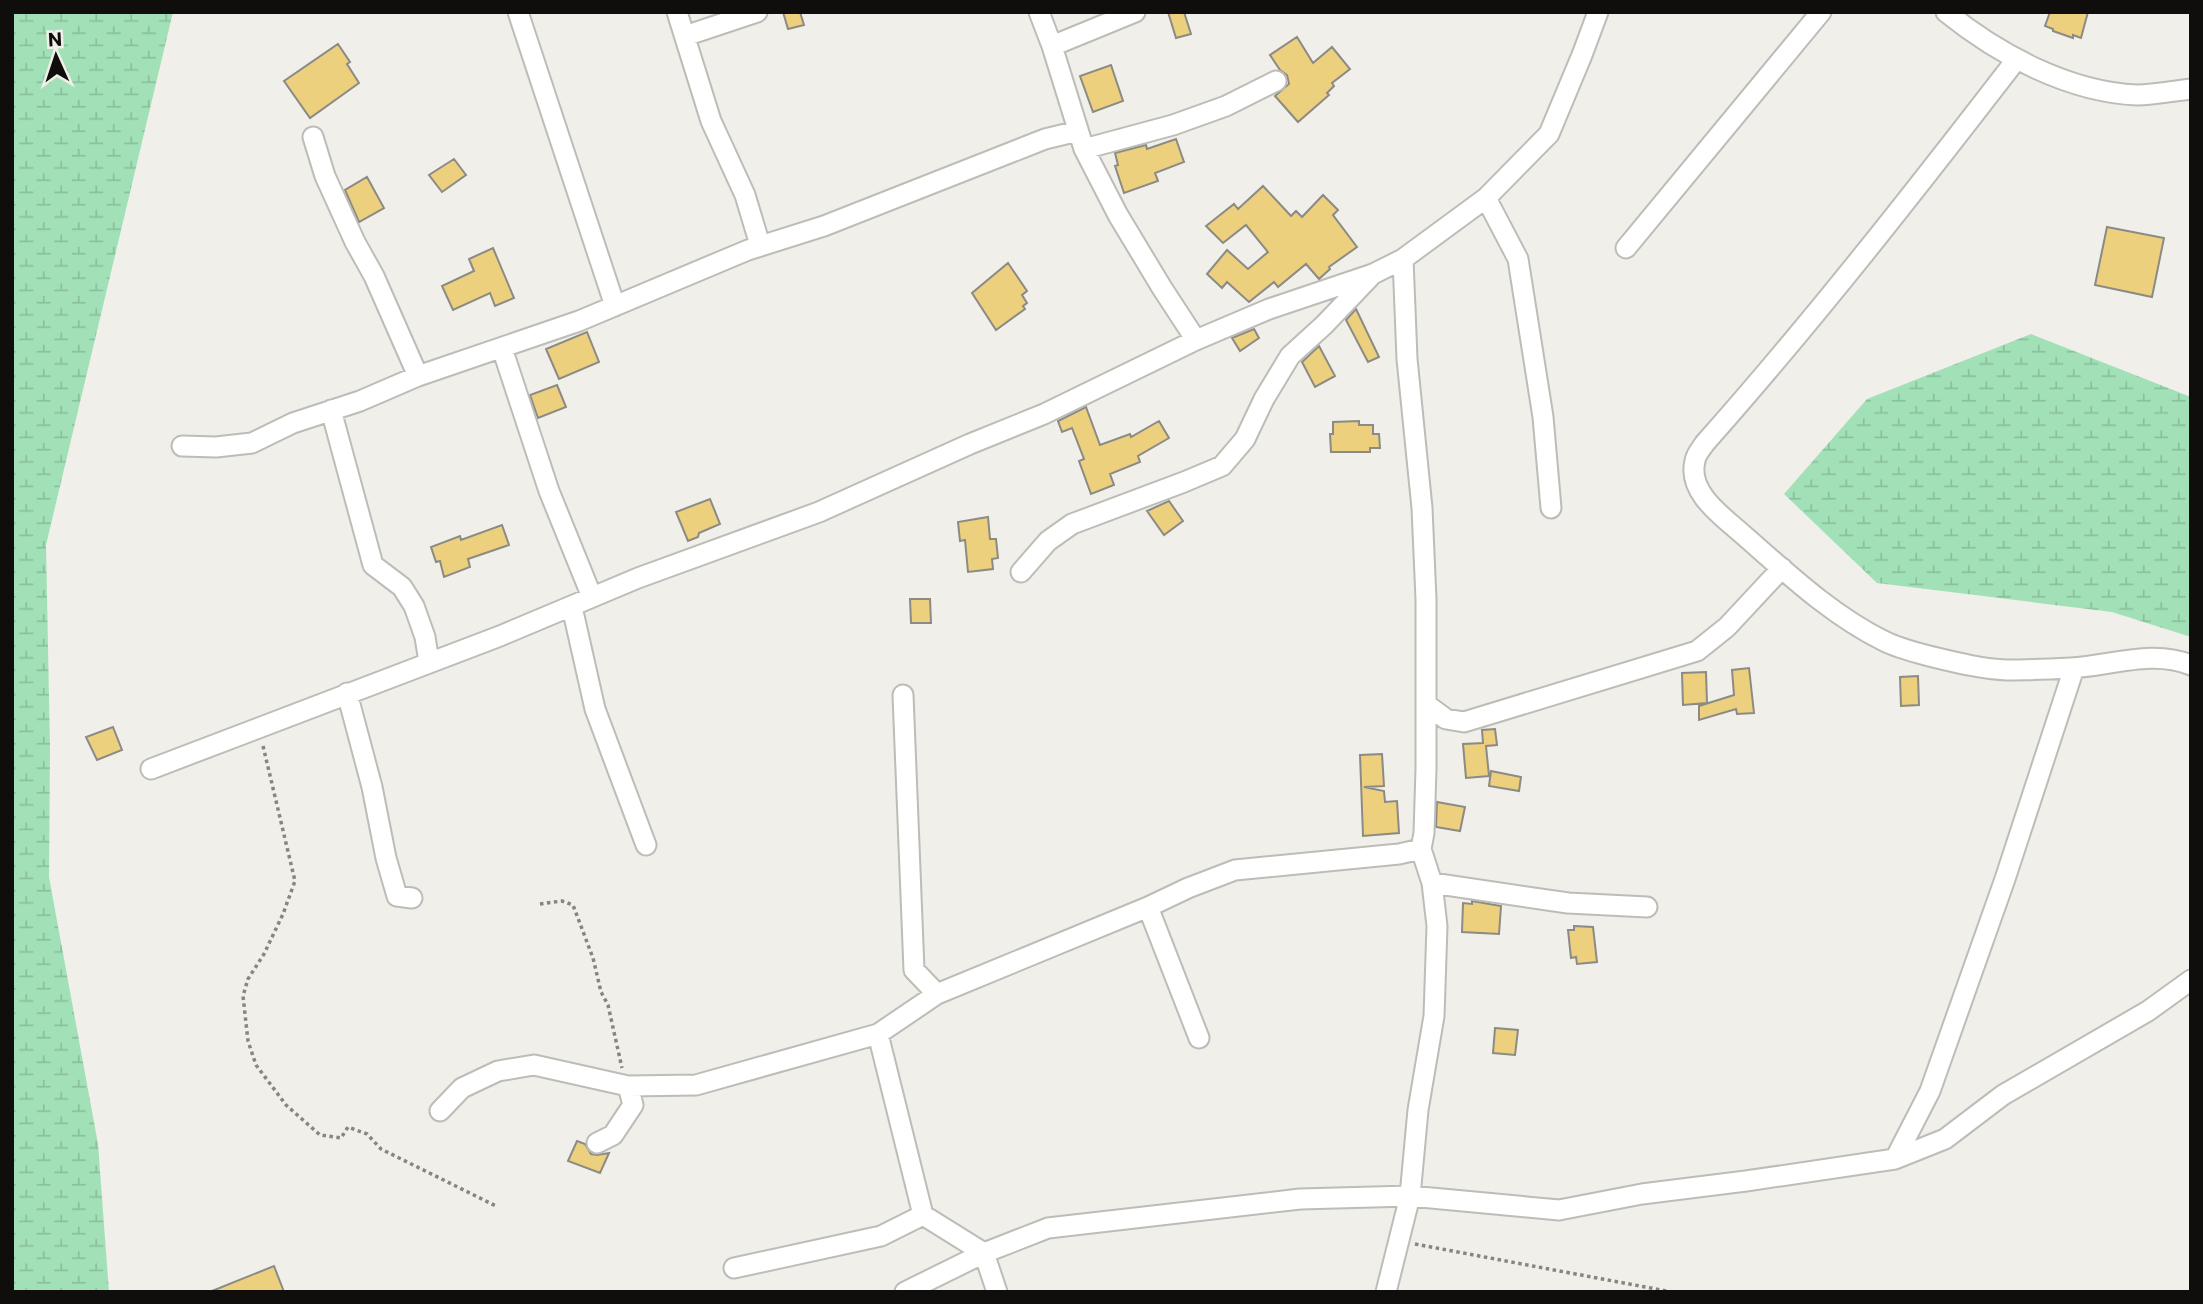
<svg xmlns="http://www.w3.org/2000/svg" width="2203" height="1304" viewBox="0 0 2203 1304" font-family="Commissioner,sans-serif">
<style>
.wetland{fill:url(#wetland-marsh)}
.building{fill:#ecd07d;stroke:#8c8a85;stroke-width:2}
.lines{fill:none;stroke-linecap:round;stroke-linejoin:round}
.minor-casing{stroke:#bdbcb6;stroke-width:23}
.path{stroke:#868581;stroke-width:3.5;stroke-dasharray:3.5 3.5;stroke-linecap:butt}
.minor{stroke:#fff;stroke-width:19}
</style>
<defs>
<pattern id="wetland-marsh" width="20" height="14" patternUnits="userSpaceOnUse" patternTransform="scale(1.75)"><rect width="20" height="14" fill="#a2e1b7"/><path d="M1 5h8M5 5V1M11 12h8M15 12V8" fill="none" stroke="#8ac09c"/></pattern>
</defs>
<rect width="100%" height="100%" fill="#f0efe9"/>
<path class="wetland" d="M12,12H173L46,545L50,748L49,877L98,1144L109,1292H12Z
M2031,334L2191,397V637L2112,612L1877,583L1784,494L1867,399Z"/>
<path class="building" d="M783,12H800L804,25L788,29Z
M1168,12H1184L1191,34L1176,38Z
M2050,12H2088L2081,38L2073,35V38L2053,31V29L2045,26Z
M1297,37L1313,63L1332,47L1350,69L1332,83L1334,86L1327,93L1329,95L1298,122L1275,96L1289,84L1287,75L1280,70L1270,55Z
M338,44L350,62L347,64L359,83L310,118L284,81Z
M1111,65L1123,101L1093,112L1080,76Z
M1176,139L1184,162L1155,173L1158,181L1124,193L1115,166L1118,165L1115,153L1146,145L1147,149Z
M454,159L466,175L442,192L429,175Z
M367,177L384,208L359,222L345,190Z
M1263,186L1291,216L1296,211L1302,217L1323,195L1338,210L1333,215L1357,247L1329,267L1330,269L1319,279L1306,264L1278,287L1274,282L1249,302L1227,282L1222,288L1207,274L1227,250L1248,269L1268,252L1246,225L1223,243L1206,226L1234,204L1238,209Z
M2107,227L2164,238L2152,297L2095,285Z
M493,248L514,298L495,306L490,293L453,310L442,286L474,271L469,259Z
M1008,263L1027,291L1022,295L1027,303L1023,306L1025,309L996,330L972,293Z
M1356,309L1379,357L1368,362L1346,320Z
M1254,329L1259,338L1240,351L1232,338Z
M587,332L599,362L559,379L546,349Z
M1319,346L1335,376L1315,387L1302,362Z
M557,385L566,407L538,418L530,395Z
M1086,407L1100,445L1130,434L1131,437L1159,421L1169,438L1138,456L1140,462L1110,474L1114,485L1091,494L1079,461L1084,459L1072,428L1062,432L1058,421Z
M1359,421V425H1373V434H1379L1380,448H1370V452H1331L1330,434H1333V422Z
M710,499L720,524L699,533L698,537L688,541L676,512Z
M1169,501L1183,521L1164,535L1147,511Z
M988,517L990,539H996L998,558L992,559L993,569L968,572L965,540L960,541L958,522Z
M502,525L509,545L468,559L470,567L444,577L440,561L436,562L431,547L460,536L461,540Z
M910,599H930L931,623H911Z
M1749,668L1754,713L1737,714L1736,709L1699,720V706L1734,695L1732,670Z
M1706,672L1707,703L1683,705L1682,673Z
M1918,676L1919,705L1901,706L1900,677Z
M113,727L122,750L97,760L86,737Z
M1495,729L1497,745L1486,746L1489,776L1466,778L1463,744L1483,743L1482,730Z
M1382,754L1384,786L1364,787L1384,791L1385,802L1397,801L1399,833L1363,836L1360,755Z
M1491,771L1521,777L1519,791L1489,786Z
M1437,802L1465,807L1460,831L1436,827Z
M1472,901L1501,906L1499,934L1462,932L1463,903L1472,904Z
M1574,926L1593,927L1597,962L1577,964L1576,957L1571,958L1568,930H1574Z
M1495,1028L1518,1030L1515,1055L1493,1053Z
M577,1141L585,1144L591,1154L597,1155L609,1153L600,1173L568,1161Z
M274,1266L284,1292H212V1291Z"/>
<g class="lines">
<g class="minor-casing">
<path id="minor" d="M518,12L615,306
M677,12L711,121L745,195L760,245
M1039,12L1052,46L1084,149L1118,215L1162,288L1196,340
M1946,12C1998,54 2068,92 2137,95C2154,95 2173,91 2191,89
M685,36L757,12
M1052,46L1135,12
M2016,60C1915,191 1814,320 1705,443C1701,449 1696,454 1695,461C1688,488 1714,510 1733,526C1780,566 1827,613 1884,641C1898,648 1914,652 1929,656C1954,662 1981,669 2007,670C2028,670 2050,669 2071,668C2111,666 2152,649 2191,665
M313,137L325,176L355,242L374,276L418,376
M1084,149L1173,125L1226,106L1276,81
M1486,198L1518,259L1543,417L1551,508
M1626,248L1821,12
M502,348L549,491L592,597
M331,410L373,565L402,587L414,606L425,637L429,662
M182,446L216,447L252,443L293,423L360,401L418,376L579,321L748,250L824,226L1045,139L1078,131
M1021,572L1048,541L1072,524L1184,482L1222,466L1245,439L1264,399L1290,356L1324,325L1370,277
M572,607L595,709L646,845
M347,693L372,787L386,858L397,896L412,898
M903,695L914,970L937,994
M1427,705L1446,719L1464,722L1697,651L1727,627L1782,568
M151,769L500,636L638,578L819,512L970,444L1044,414L1196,340L1269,309L1373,274L1403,259L1486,198L1549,134L1582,55L1598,12
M1432,883L1568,903L1647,907
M1148,907L1199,1038
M878,1034L923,1215L984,1253L997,1292
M440,1111L462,1088L498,1071L534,1065L628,1086
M597,1143L613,1135L633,1105L628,1086L696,1085L878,1034L937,994L1148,907L1188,888L1235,870L1399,854L1421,849
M1895,1159L1930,1091L2005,879L2074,668
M734,1268L881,1236L923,1215
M905,1292L984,1253L1048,1228L1300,1199L1410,1196L1559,1210L1642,1194L1746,1181L1895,1159L1945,1139L2003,1095L2148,1011L2191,980
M1386,1292L1410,1196L1418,1110L1434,1016L1437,926L1432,883L1421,849L1424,833L1426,769V599L1422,508L1407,359L1403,259"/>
</g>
<path class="path" d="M263,746L295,881L283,914L264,954L248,979L243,996L248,1041L256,1065L286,1105L320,1135L341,1138L348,1127L367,1134L381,1149L498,1207
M540,904L562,901L573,905L593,958L601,992L608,1005L622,1068
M1415,1244L1672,1292"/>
<use href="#minor" class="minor"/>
</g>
<rect width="2203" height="1304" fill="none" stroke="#0f0e0c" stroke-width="28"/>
<g transform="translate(56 56) rotate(357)" stroke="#f0efe9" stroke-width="5" paint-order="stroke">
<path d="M0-5L12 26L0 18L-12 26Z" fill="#0f0e0c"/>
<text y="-10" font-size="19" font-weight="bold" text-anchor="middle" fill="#0f0e0c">N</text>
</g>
</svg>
